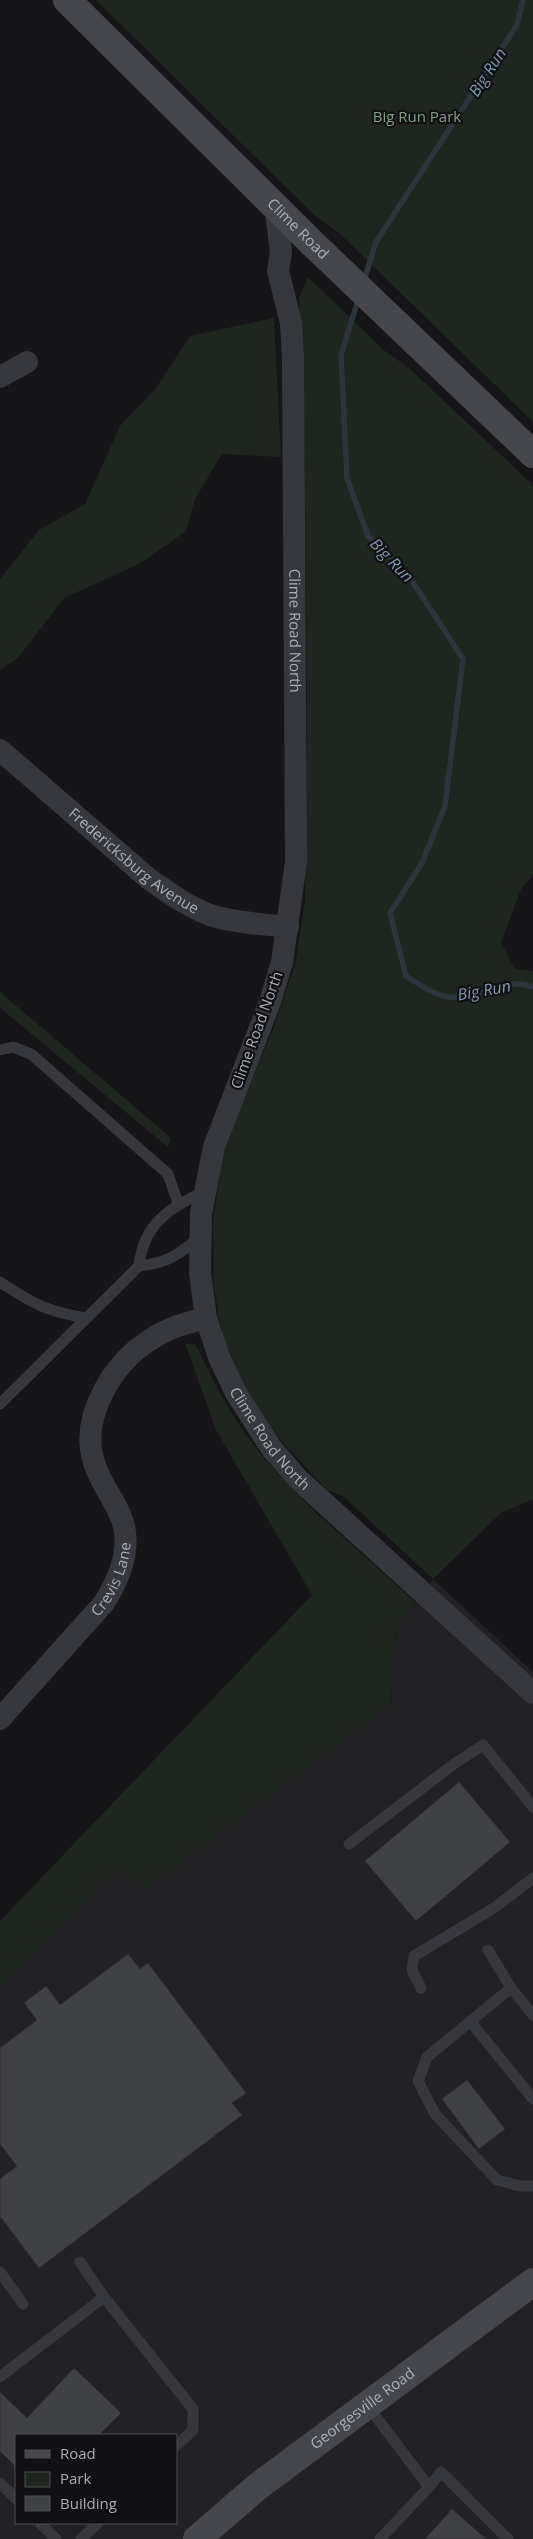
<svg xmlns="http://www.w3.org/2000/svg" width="533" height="2539" viewBox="0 0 533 2539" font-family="'Open Sans',sans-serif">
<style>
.built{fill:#222225;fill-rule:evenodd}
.green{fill:#1e261f}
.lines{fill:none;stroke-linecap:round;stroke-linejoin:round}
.stream{stroke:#2c353c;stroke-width:5.5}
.building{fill:#404145;stroke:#303034}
.service{stroke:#37383d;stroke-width:11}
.minor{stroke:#37383d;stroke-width:22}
.secondary{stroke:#45474d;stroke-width:28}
.labels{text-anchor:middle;stroke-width:4.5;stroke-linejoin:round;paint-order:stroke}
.park-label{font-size:15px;fill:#7fa381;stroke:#111113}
.street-label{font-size:15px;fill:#a8adb8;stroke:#111113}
.water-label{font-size:16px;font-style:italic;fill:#7f9bb3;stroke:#111113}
</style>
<rect width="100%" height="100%" fill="#161618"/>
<path class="built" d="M433,1579L533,1672V2539H0V1985L117,1867L391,1703L396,1627ZM16,2435H176V2523H16Z"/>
<path class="green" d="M96,0H533V422L338,232L314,215Z
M308,277L385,351L409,368L533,485V875L521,889L501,942L515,969L533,971V1499L501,1513L433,1579L343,1496L327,1490L281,1441L246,1390L223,1339L214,1288L213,1221L221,1166L231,1131L273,1029L295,965L305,901L307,735L305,479L299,298Z
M274,318L281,457L222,454L195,499L186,531L141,563L64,598L18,658L0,670V579L39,530L85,504L120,426L156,388L190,336Z
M0,992L171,1138L168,1147L0,1008Z
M185,1343L196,1345C211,1376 226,1407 246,1435C290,1496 360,1550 415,1602L396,1627L391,1703L146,1889L117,1867L0,1985V1921L312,1595L216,1430Z"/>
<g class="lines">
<path class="stream" d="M364,281L376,242L517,25L523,0
M359,297L341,355L347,478L368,536L409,576L463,659L445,806L422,863L390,913L406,976C422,986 440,1000 460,997C485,994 508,977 533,987"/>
</g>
<path class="building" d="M459,1782L510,1842L416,1921L365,1861Z
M128,1954L140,1969L148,1963L246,2093L232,2103L242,2115L39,2268L0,2216V2179L17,2166L0,2144V2048L37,2020L24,2003L46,1986L60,2005Z
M467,2080L505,2129L479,2149L442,2099Z
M74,2368L121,2413L99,2435H16V2467L0,2451V2392L27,2418Z
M452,2509L486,2539H425Z"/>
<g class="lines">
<path class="service" d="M0,1050L13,1047L31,1054L168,1174L178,1203
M139,1266C143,1225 170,1206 205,1192
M0,1282C33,1304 48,1312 87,1318
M0,1404L139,1266C168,1263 178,1255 200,1237
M349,1844L454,1764L483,1745L533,1807
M488,1950L511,1988L427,2057L418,2081L435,2114L497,2180L520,2186H533
M421,1988L412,1970L414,1956L494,1908L533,1878
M511,1988L533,2015
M470,2021L533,2099
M80,2262L104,2297L193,2409V2430L176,2446
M0,2272L23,2304
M0,2377L104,2297
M367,2405L429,2487L380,2539
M0,2483L16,2499
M429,2487L441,2472L508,2539
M40,2523L56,2539
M81,2539L98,2523"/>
<g class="minor">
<path id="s1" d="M275,205L281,253L278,271L291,323L293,358L296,862L282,962L270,1002L214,1147L201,1213L200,1273L206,1318L219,1357L236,1393L272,1449L298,1479L533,1693"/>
<path d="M0,377L27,362"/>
<path id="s2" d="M0,750L149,879C168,892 188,907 210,915C235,923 262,924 288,927"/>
<path id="s3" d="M0,1719L104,1603C119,1579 133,1546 121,1517C113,1497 98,1480 93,1459C81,1416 113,1363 150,1340C167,1328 186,1323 206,1318"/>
</g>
<g class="secondary">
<path id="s4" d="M67,0L313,244L533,454"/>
<path id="s5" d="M197,2539L257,2487L533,2282"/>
</g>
</g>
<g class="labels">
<g class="park-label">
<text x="417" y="122">Big Run Park</text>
</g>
<g class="street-label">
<text dy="5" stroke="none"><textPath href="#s4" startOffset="325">Clime Road</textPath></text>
<text dy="5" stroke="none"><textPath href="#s1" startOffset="428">Clime Road North</textPath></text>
<text dy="5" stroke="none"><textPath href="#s2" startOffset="174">Fredericksburg Avenue</textPath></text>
<text transform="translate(257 1030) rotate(-70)" y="5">Clime Road North</text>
<text dy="5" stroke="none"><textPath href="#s1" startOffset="1268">Clime Road North</textPath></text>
<text dy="5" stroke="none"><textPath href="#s3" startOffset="181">Crevis Lane</textPath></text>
<text dy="5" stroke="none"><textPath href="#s5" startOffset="211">Georgesville Road</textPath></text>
</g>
<g class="water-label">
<text transform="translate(487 72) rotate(-57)" y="6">Big Run</text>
<text transform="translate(392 560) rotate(46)" y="6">Big Run</text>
<text transform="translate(484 990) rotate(-10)" y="6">Big Run</text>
</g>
</g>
<rect x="15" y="2434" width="162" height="90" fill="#111113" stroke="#4d4f55"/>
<rect x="25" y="2450" width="25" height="8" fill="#45474d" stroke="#4d4f55"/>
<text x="60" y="2459" font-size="15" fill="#a8adb8">Road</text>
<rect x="25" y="2472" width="25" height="15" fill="#1e261f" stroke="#4d4f55"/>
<text x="60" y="2484" font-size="15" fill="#a8adb8">Park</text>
<rect x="25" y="2496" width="25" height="15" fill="#404145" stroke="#4d4f55"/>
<text x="60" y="2509" font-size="15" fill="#a8adb8">Building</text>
</svg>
